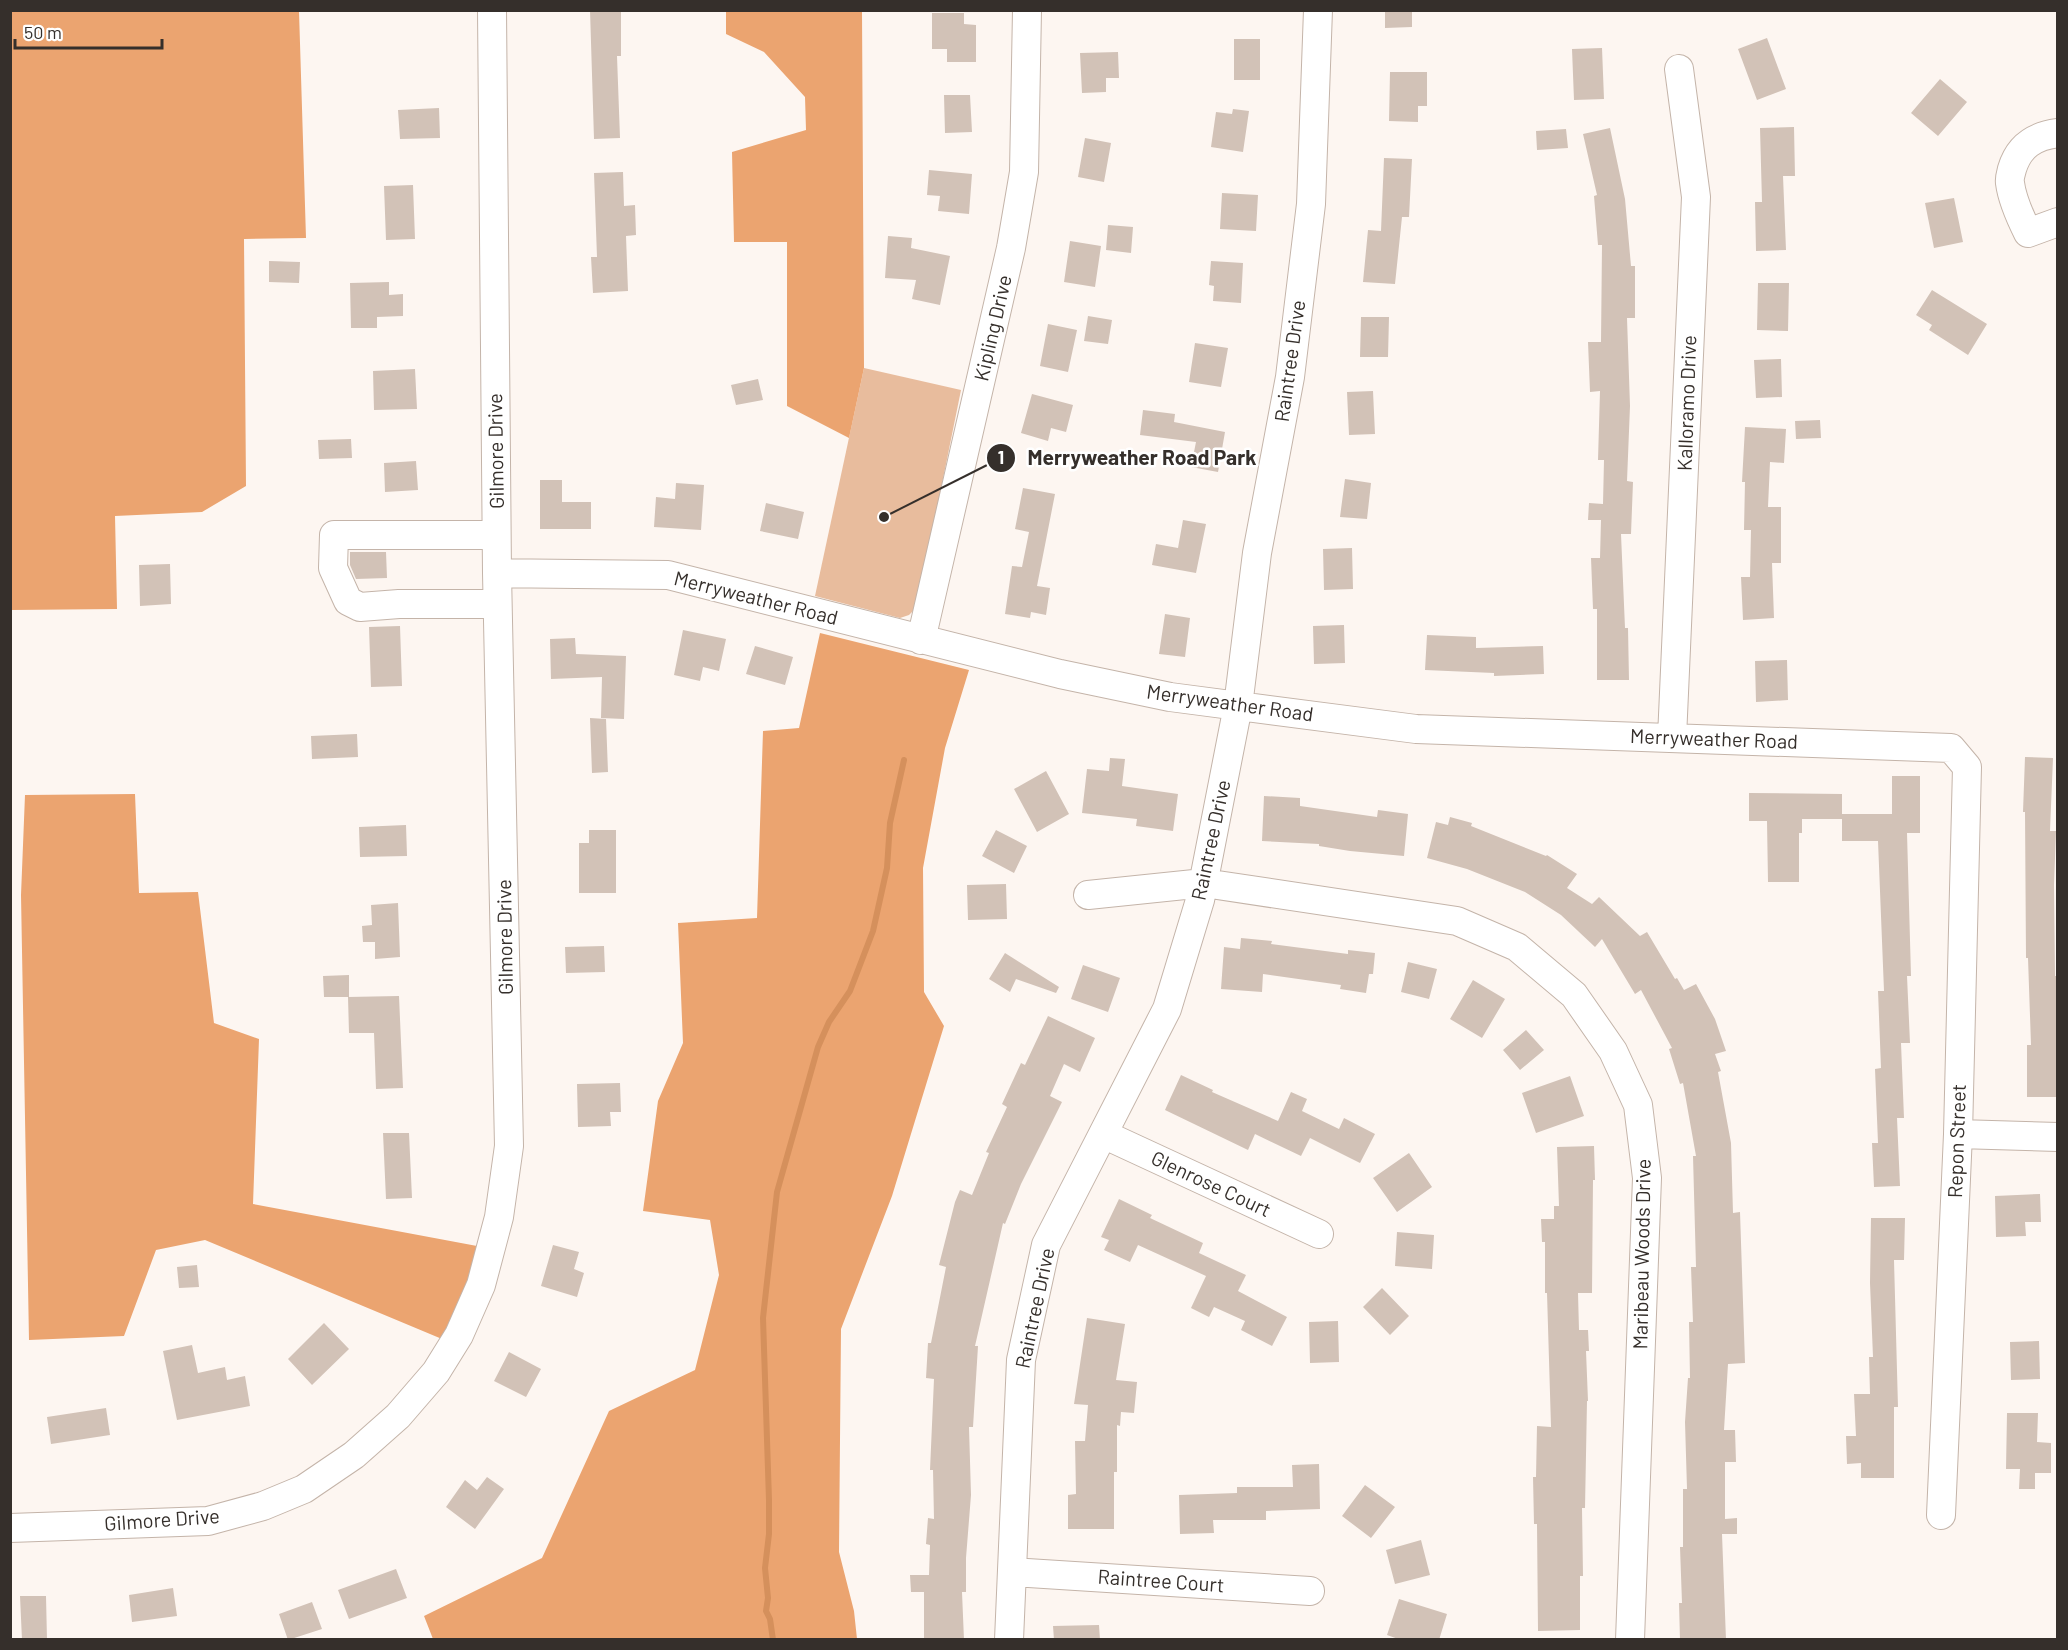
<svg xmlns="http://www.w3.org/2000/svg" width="2068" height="1650" viewBox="0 0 2068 1650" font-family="Barlow,sans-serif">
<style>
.green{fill:#e8bc9d}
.forest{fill:#eba470}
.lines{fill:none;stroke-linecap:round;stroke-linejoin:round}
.stream{stroke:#d5905c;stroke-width:6}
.building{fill:#d2c2b7}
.minor-casing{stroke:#c4b4a9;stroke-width:30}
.minor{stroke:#fff;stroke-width:28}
.labels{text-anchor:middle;stroke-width:5;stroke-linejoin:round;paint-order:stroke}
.street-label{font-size:20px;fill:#352f2b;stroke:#fff}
.leader{fill:none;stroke:#352f2b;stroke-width:2}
.callout-dot{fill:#352f2b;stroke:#fff;stroke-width:2}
.mark-label{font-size:18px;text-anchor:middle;font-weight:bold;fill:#fff}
.callout-label{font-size:21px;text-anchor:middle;font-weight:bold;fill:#352f2b;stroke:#fff;stroke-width:5;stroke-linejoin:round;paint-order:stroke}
</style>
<rect width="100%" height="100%" fill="#fdf6f1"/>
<path class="green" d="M864,368L961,390L917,607L909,615L900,618L815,596Z"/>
<path class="forest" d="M10,11H299L306,238L244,239L246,486L202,512L115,516L117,609L11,610Z
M726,11H862L864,368L849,438L787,406V242H734L732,152L806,130L805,97L764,52L726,34Z
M820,633L969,670L945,748L923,868L924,992L944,1026L892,1196L841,1329L839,1552L854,1611L857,1639H433L424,1616L542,1558L609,1411L695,1370L719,1275L710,1220L643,1211L658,1101L683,1043L678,923L757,918L763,731L799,728Z
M135,794L139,893L198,892L214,1023L259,1039L253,1204L477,1246L463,1297L442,1339L205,1240L156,1250L124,1336L29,1340L21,895L25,795Z"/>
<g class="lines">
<path class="stream" d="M773,1640L770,1619L766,1611L768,1598L765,1568L769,1534V1500L763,1318L777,1192L818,1047L829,1022L850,991L873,931L887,868L890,823L904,760"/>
</g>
<path class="building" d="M590,10H621V56H617L620,138L594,139Z
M1385,10H1412V27L1385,28Z
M932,13H964V24L976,25V62H947V49H932Z
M1767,38L1786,89L1757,100L1738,49Z
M1234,39H1260V80H1234Z
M1602,48L1604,99L1574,100L1572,49Z
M1118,52L1119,78H1106V92L1082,93L1080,53Z
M1390,72H1427V106H1418V122L1389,121Z
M1940,79L1967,102L1938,136L1911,113Z
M944,95H970L972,132L945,133Z
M439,108L440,138L400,139L398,110Z
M1233,109L1249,111L1243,152L1211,147L1216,112L1232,114Z
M1794,127L1795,176H1783L1786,250L1756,251L1755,202H1762L1760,128Z
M1610,128L1625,199L1631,266H1635V318H1627L1630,406L1627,481L1633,482L1631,534H1621L1625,628H1628L1629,680H1597V609H1593L1591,558H1600L1601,520H1588L1589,503L1603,504L1604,460H1598L1600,391L1590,392L1588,342H1601L1602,245H1598L1594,196L1597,195L1583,134Z
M1566,129L1568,148L1537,150L1536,131Z
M1085,138L1111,143L1104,182L1078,177Z
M1384,158L1412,159L1409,217H1402L1395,284L1363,282L1368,230L1381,231Z
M929,170L972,174L969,214L938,211L940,196L927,195Z
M623,172L624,206L635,205L636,235L626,236L628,291L593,293L591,257H597L594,173Z
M413,185L415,239L386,240L384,186Z
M1222,193L1258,195L1256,231L1220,229Z
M1954,198L1963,242L1934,248L1925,203Z
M1108,225L1133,227L1131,253L1106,250Z
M888,236L912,238L911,248L950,256L940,305L912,299L916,280L885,278Z
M1070,241L1101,246L1095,287L1064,282Z
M269,261L300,262L299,283L269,282Z
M1211,261L1243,263L1241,303L1213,301L1214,286L1209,285Z
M389,282V295L403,294V316L377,317V328H351L350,283Z
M1758,283H1789L1788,331L1757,330Z
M1932,290L1987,324L1968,355L1929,330L1932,325L1916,315Z
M1088,316L1112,320L1108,344L1084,341Z
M1361,317H1389L1388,357H1360Z
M1048,324L1077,330L1068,372L1040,366Z
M1195,343L1228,348L1221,387L1189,382Z
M1781,359L1782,397L1756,398L1754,360Z
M415,369L417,409L374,410L373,371Z
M758,379L763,400L736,405L731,385Z
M1373,391L1375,434L1349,435L1347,392Z
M1032,394L1073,405L1066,432L1051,428L1048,441L1021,433Z
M1143,410L1175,414L1174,422L1225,432L1218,472L1191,467L1196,442L1140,435Z
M1820,420L1821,438L1796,439L1795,421Z
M1745,427L1786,429L1784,463L1770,462L1768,507H1781V563H1772L1774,618L1743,620L1741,577H1750L1751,530H1744L1745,482H1742Z
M351,439L352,458L319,459L318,440Z
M416,461L418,490L385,492L384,463Z
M1345,479L1371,483L1367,519L1340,517Z
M540,480H562V502H591V529H540Z
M676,483L704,485L701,530L654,527L656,497L675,499Z
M1023,488L1055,494L1037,586L1050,588L1046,615L1031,612L1030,618L1005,614L1012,566L1022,567L1029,532L1015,529Z
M766,503L804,512L798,539L760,531Z
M1183,520L1206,524L1196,573L1152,565L1156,544L1178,548Z
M1352,548L1353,589L1324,590L1323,549Z
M350,552H386L387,578L356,579L350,565Z
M170,564L171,604L140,606L139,565Z
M1165,614L1190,618L1185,657L1159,654Z
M1344,625L1345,663L1314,664L1313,626Z
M400,626L402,686L371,687L369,627Z
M683,630L726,639L719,671L703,667L700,681L674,675Z
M1427,635L1476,637V648L1543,646L1544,674L1494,676V673L1425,670Z
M575,638L576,654L626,656L624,719L601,718L602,677L551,679L550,639Z
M755,646L793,657L785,685L746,674Z
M1787,660L1788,700L1756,702L1755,661Z
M590,718L606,719L608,772L592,773Z
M357,734L358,757L312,759L311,736Z
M2025,757L2053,758L2050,831H2056L2054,885L2055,976H2058V1097H2027V1045H2031L2028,958H2026L2025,812H2023Z
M1110,758L1125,759L1122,786L1178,794L1173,831L1136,826L1137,819L1082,813L1087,769L1109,771Z
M1046,771L1069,814L1037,832L1014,789Z
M1892,776H1920V833H1907L1911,976H1907L1910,1043H1901L1904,1118H1897L1900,1186L1874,1187L1872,1143H1878L1875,1069L1881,1068L1878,991H1884L1878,841H1842V814H1892Z
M1749,793L1842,794V819H1802V833H1799V882H1768L1767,821H1749Z
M1264,796L1300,798V806L1377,817L1378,810L1408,814L1404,856L1350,851L1319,846V844L1262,841Z
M1450,817L1472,823L1471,826L1546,856L1547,855L1577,874L1567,888L1592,904L1599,897L1640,936L1647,932L1675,979L1677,978L1684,990L1696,984L1715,1019L1726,1051L1715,1054L1721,1071L1718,1072L1731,1143L1733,1213L1740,1212L1745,1363L1728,1364L1724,1430H1735L1736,1462H1725V1519L1737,1518V1534H1722L1726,1640H1680L1679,1603H1682L1680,1547H1683V1489H1687L1685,1422L1688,1378H1690L1689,1322H1693L1691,1267H1696L1693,1156H1696L1683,1083L1680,1084L1669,1049L1672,1048L1641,990L1635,994L1602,939L1595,947L1561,915L1525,892L1467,869L1427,858L1436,822L1448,825Z
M406,825L407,856L360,857L359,827Z
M589,830H616V893H579V843H589Z
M996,830L1027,846L1014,873L982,856Z
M1006,884L1007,919L968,920L967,885Z
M398,903L400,957L375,959V942H363L362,926L372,925L371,905Z
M1241,938L1272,941L1271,944L1348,954V950L1375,953L1373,974H1369L1366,993L1340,989L1341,985L1263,974L1262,992L1221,989L1224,947L1240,949Z
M604,946L605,972L566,973L565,947Z
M1005,953L1059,987L1056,993L1016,979L1010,992L989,979Z
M1408,962L1437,969L1429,999L1401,992Z
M1083,965L1120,978L1108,1012L1071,999Z
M349,975V997H324L323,976Z
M1473,980L1505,999L1482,1038L1450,1019Z
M399,996L403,1088L376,1089L374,1033H349L348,997Z
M1048,1016L1095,1038L1080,1072L1064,1064L1050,1096L1062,1102L1021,1184L1005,1224L1003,1223L975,1346H978L973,1427H969L971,1495L966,1558V1592H962L964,1640H924V1592H911L910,1575H929L930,1545L926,1544L928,1518L934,1519L933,1470H930L934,1379L926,1378L928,1343H931L946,1267L939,1265L955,1202L960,1190L972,1195L989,1153L986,1152L1007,1107L1002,1104L1021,1063L1025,1065Z
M1526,1030L1544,1050L1520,1070L1503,1050Z
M1181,1075L1213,1090L1212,1092L1278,1121L1291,1092L1307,1099L1302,1111L1339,1129L1344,1118L1375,1134L1360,1163L1310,1138L1301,1156L1255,1134L1248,1150L1165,1110Z
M1570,1076L1584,1116L1536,1133L1522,1093Z
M620,1083L621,1112H610L611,1126L578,1127L577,1084Z
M383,1133H409L412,1198L386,1199Z
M1594,1146L1595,1180H1593L1592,1293H1578L1579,1330H1588L1589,1351H1586L1588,1401H1587L1585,1508H1582L1583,1576H1580V1630L1538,1631L1537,1524H1534L1533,1477H1536L1537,1426L1551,1427L1547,1293H1545V1242H1542L1541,1219H1554V1206H1559L1557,1147Z
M1409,1153L1432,1187L1397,1212L1373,1178Z
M2040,1194L2041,1222H2025L2026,1236L1996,1237L1995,1196Z
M1119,1199L1152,1215L1150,1218L1203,1243L1199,1253L1246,1275L1238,1291L1287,1317L1272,1346L1241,1330L1245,1321L1214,1307L1209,1317L1191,1308L1206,1276L1138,1245L1130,1262L1104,1250L1109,1240L1101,1237Z
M1871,1218H1905L1904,1260H1894L1898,1407H1894V1478H1861V1463L1847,1464L1846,1436H1856L1854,1394H1870L1869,1357H1873L1870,1283Z
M1397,1232L1434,1235L1432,1269L1395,1266Z
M553,1245L579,1252L574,1269L584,1273L577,1297L541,1286Z
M197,1265L199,1287L179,1288L177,1267Z
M1382,1288L1409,1316L1390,1335L1363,1307Z
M1087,1318L1125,1324L1116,1380L1137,1382L1134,1413L1121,1412L1120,1426L1117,1425V1472H1114V1529H1068V1495L1076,1494L1075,1441H1085L1088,1405L1074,1404Z
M1338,1321L1339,1362L1310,1363L1309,1322Z
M324,1323L349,1349L312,1385L288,1359Z
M2039,1341L2040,1379L2011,1380L2010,1342Z
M192,1345L198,1373L225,1367L227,1380L245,1376L250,1406L177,1420L163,1351Z
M509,1352L541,1369L526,1397L494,1381Z
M106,1408L110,1435L51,1444L47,1417Z
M2007,1413H2038L2037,1442L2051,1443V1473H2035V1489H2019L2020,1469H2006Z
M1319,1464L1320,1509L1266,1511V1520H1213L1214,1533L1180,1534L1179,1495L1237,1493V1487H1293L1292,1465Z
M487,1477L504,1489L475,1529L446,1507L465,1480L477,1490Z
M1365,1485L1395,1507L1371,1538L1342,1516Z
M1421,1540L1430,1575L1395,1584L1386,1550Z
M396,1569L407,1598L349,1619L338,1590Z
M173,1588L177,1616L132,1622L129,1595Z
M20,1596H46L47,1640H22Z
M1399,1599L1447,1614L1439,1640H1401L1387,1635Z
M312,1602L322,1629L288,1640L279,1614Z
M1099,1625L1100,1640H1054L1053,1626Z"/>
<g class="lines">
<g class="minor-casing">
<path id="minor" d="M2058,133C2034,136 2019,146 2012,169C2011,173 2009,179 2010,183C2012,199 2021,219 2028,233L2058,222
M496,535H334L333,568L348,601L360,607L399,604H485L497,601
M497,573L668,575L1060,674L1170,697L1416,729L1951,748L1967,767L1958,1134L1941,1515
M921,640L1011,248L1024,172L1027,10
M1672,738L1696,197L1679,69
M1088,895L1204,883L1457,921L1517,947L1574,995L1613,1051L1638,1105L1647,1178L1630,1640
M1103,1134L1319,1234
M1958,1134L2058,1137
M10,1528L208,1521L263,1506L304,1489L354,1455L398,1416L436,1372L459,1335L481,1285L499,1217L509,1146L497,573L492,10
M1012,1572L1310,1591
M1009,1640L1021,1360L1046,1245L1167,1009L1200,900L1238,706L1257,553L1290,377L1311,204L1318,10"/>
</g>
<use href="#minor" class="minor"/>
</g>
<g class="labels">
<g class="street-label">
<text transform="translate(993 328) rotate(-77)" y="7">Kipling Drive</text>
<text transform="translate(1290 361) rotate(-82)" y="7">Raintree Drive</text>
<text transform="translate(1687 403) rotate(-88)" y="7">Kalloramo Drive</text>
<text transform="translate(496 451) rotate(-91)" y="7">Gilmore Drive</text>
<text transform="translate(756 598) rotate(14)" y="7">Merryweather Road</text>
<text transform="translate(1230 703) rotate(8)" y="7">Merryweather Road</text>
<text transform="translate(1714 739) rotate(2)" y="7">Merryweather Road</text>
<text transform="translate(1211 840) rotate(-78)" y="7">Raintree Drive</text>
<text transform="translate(505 937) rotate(-91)" y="7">Gilmore Drive</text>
<text transform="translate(1957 1141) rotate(-88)" y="7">Repon Street</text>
<text transform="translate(1211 1184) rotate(25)" y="7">Glenrose Court</text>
<text transform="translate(1642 1254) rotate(-89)" y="7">Maribeau Woods Drive</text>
<text transform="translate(1035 1308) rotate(-78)" y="7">Raintree Drive</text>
<text transform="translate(162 1520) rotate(-4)" y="7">Gilmore Drive</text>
<text transform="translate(1161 1581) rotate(4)" y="7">Raintree Court</text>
</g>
</g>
<path class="leader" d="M884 517L1001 458"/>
<g class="callout-dot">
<circle cx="884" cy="517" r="6"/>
<circle cx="1001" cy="458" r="15"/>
</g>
<g class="mark-label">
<text x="1001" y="464">1</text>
</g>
<g class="callout-label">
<text x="1142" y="465">Merryweather Road Park</text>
</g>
<rect width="2068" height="1650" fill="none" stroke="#352f2b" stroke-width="24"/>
<path d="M15 39v9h147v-9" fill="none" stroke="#352f2b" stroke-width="3"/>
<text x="24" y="39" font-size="18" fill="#352f2b" stroke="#ffffff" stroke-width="4.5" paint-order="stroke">50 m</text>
</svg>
